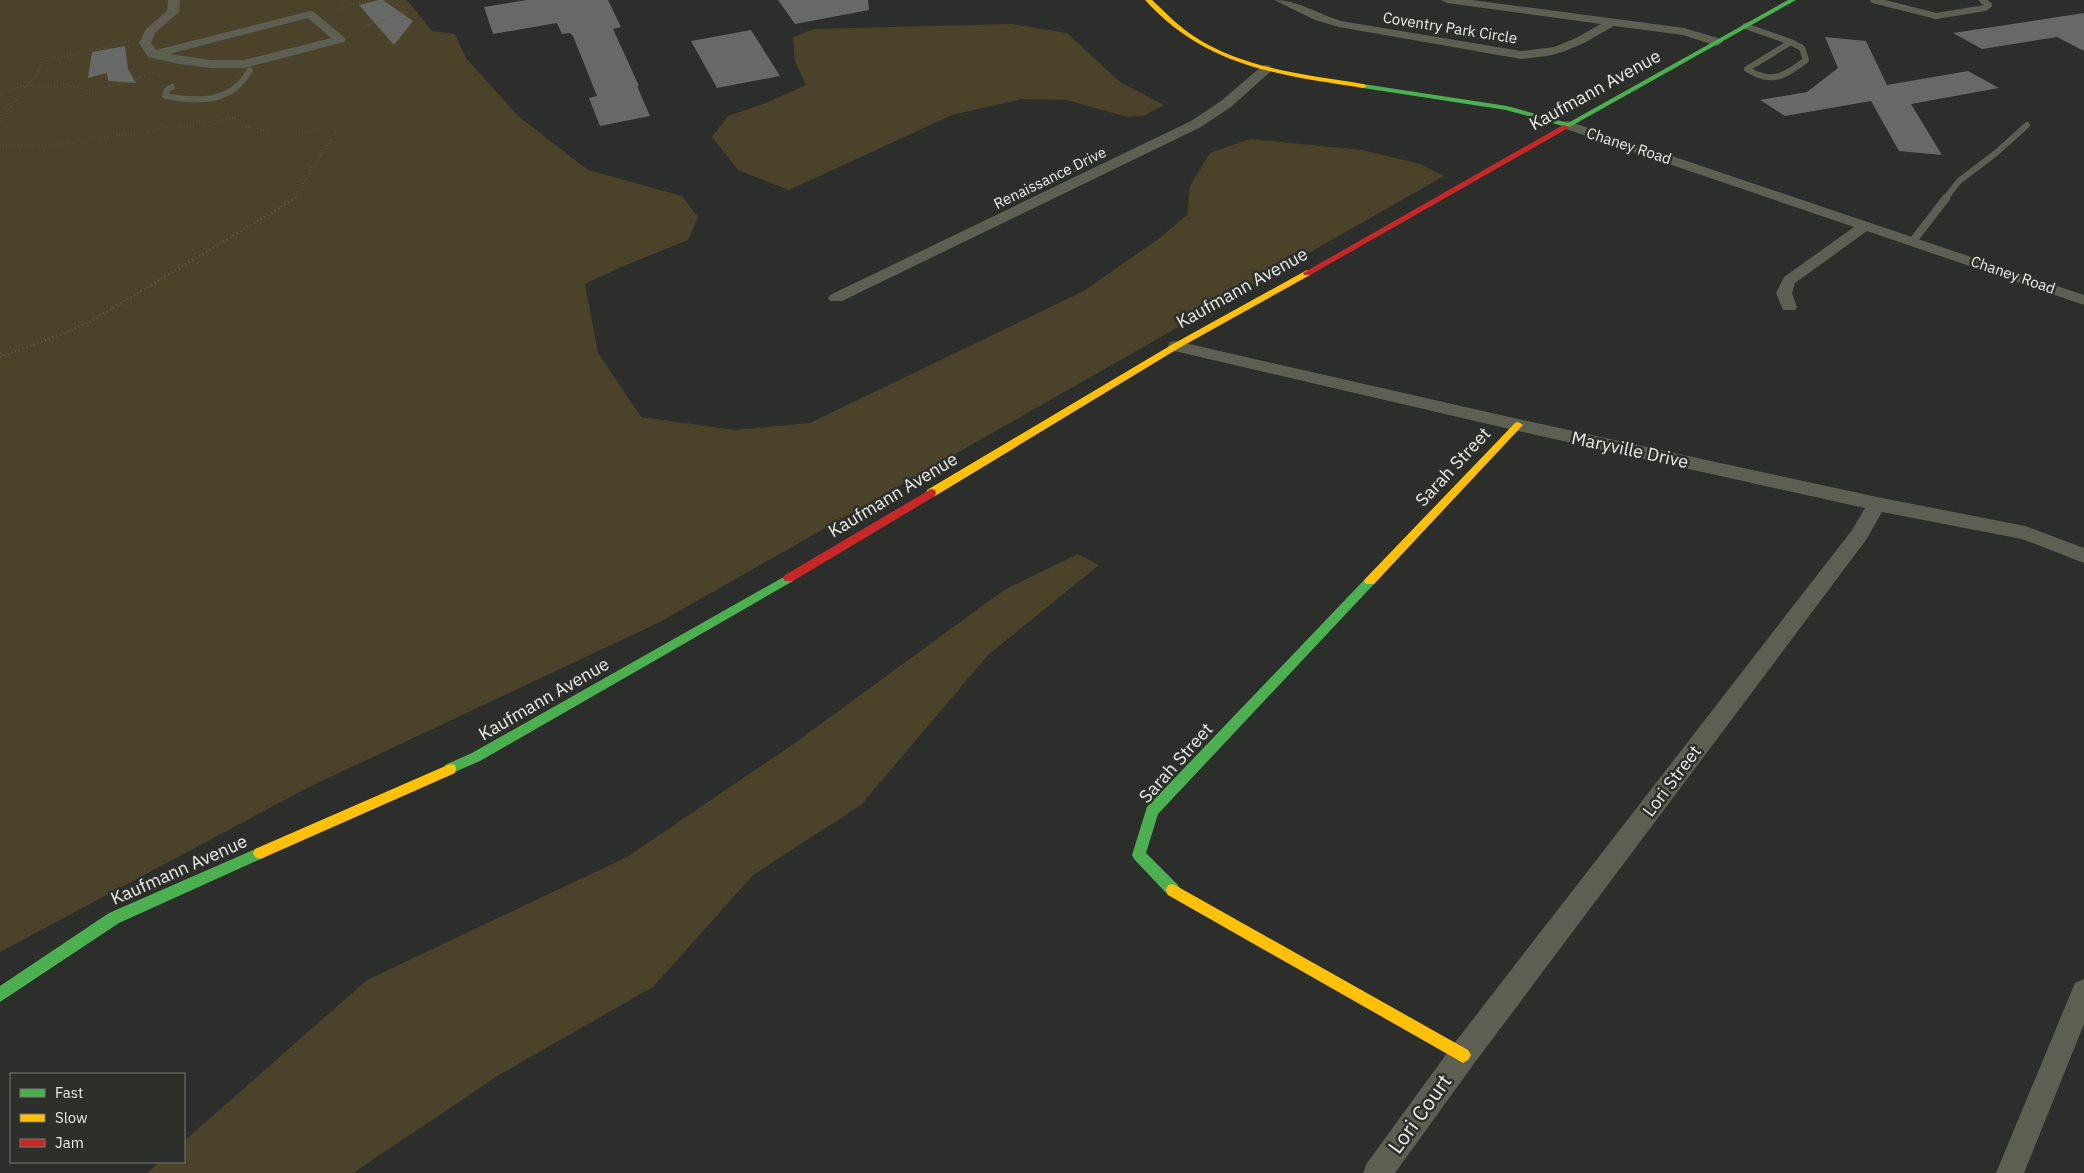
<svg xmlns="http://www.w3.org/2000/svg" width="2084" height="1173" viewBox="0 0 2084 1173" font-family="'IBM Plex Sans',sans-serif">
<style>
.green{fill:#4a4329}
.building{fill:#676966}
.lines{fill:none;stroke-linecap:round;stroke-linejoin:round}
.path-far1{stroke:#5a5c53;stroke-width:2;stroke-dasharray:0.5 2.5;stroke-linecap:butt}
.path{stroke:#5a5c53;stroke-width:2.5;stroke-dasharray:1 3;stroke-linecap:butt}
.lane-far1{stroke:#5d5f52;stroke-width:6}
.lane{stroke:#5d5f52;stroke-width:8}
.street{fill:#5d5f52;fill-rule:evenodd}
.fast{fill:#4caf50;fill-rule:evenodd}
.slow{fill:#ffc107;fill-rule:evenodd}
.jam{fill:#c62828;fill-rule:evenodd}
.labels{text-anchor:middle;stroke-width:5;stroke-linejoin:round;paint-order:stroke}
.far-street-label{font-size:15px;fill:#eaece9;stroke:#2c2f2a}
.street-label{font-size:18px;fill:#eaece9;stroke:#2c2f2a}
.near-street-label{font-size:21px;fill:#eaece9;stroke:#2c2f2a}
</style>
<rect width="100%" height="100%" fill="#2c2e2b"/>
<path class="green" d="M0,0H407L432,31L455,34L466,58L518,116L588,170L682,196L698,217L688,240L621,267L585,284L598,353L641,417L735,430L810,423L1084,291L1161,237L1187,215L1190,186L1210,153L1250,139L1362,150L1420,164L1444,176L660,622L309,787L0,952Z
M1011,24L1067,33L1120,82L1164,105L1143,116L1128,117L1066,100L1022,99L952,115L789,190L738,170L712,137L728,116L766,103L806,85L795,62L793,37L814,29Z
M1078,554L1099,565L988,655L861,805L753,875L653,987L499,1075L353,1173H147L160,1162H184V1141L367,980L627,857L792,745L1004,590Z"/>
<path class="building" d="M379,0H383L413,21L394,45L359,5Z
M527,0H608L621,27L613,29L639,86H637L650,116L600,126L589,98L597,96L573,36L570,33L562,34L557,23L493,34L484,7Z
M778,0H868L869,10L795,24Z
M2084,13V51L2057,37L1982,49L1953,33Z
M751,30L780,76L717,88L691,41Z
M1825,37L1866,41L1887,85L1968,71L1999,88L1911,104L1942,155L1899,151L1871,101L1785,116L1760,100L1807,92L1838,68Z
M125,46L128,69L136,83L108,81L107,73L88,78L92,52Z"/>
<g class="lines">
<path class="path-far1" d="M339,8L372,0
M363,27L406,12L391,0
M129,41L42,62L35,78L26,86L65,84L87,90L124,83L154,72
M0,93L25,86
M0,121L26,86
M0,146L61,144L233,118L240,120L242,126L275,132L336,131L329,144L311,169L295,199"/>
<path class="path" d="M0,357L63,334L93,320L296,198"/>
<path class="lane-far1" d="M1873,0L1936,16L1985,8L1989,5L1982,0
M1745,26L1791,42
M1791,42L1802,48L1806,60C1785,76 1771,85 1747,69Z
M172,87L167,90L165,96C199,102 231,104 250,70
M1945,199L1959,181L1996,153L2027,125"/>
<path class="lane" d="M1913,241L1946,198"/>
<path class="street" d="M168,0H180L179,12L155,33L151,43L156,50L310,11L314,12L346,39L344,42L244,68H211L179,64L148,57L139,43L146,29L167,11ZM308,18L331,38L244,60H211L169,54Z
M1274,0C1298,0 1318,14 1341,21L1521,51L1554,47L1576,38L1601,24L1447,3L1441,0H1472L1684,28L1721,39L1723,42L1717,46L1683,35L1614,26L1584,43L1563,52L1547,56L1521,59L1339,27L1315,20Z
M1266,65L1270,66L1272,69L1270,72L1231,107L1201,127L842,301H830L828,298L830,295L1191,121L1221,101L1262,66Z
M1568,121L2084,295V305L1867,231L1795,283L1792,293L1797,307L1795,310H1783L1776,293L1784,277L1854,227L1563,128L1561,125L1563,122Z
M1176,341L1518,419L1877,497L2025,526L2084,548V563L2022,539L1882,512L1866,540L1473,1065L1395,1173H1363L1367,1163L1453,1045L1852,530L1865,508L1518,431L1170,350L1168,346L1170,342Z
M2084,979V1024L2024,1173H1996L2075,983Z"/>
<path class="fast" d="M1788,0H1796L1566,129H1563V126L1506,110L1363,88L1359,86L1363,84L1507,106L1568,123Z
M789,574L793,575L795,578L793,581L480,761L450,774L445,773L444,769L445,765L472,753Z
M1370,577L1376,581L1374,584L1158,814L1146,853L1178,885L1180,890L1178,895L1173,896L1168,895L1134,859L1132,855L1147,807L1366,578Z
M260,847L265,849L267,853L265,857L119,923L0,1002V986L109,913Z"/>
<path class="slow" d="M1145,0H1152C1166,13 1179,27 1195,37C1244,69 1307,75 1363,84L1367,86L1363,88C1279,75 1206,67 1145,0Z
M1307,270L1310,271V275L1179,348L935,496H927L926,493L927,490L1173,344Z
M1518,422L1523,425L1521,427L1374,584H1366L1364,581L1366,578L1515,423Z
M450,764L455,765L456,769L455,773L265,857L260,859L255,857L253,853L255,849Z
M1173,884L1468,1050L1471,1055L1468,1060L1463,1063L1458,1060L1168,895L1166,890L1168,885Z"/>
<path class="jam" d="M1563,125L1570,127L1310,275H1304L1303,273Z
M931,489L935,490L936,493L935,496L793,581H785L783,578L785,575Z"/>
</g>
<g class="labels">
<g class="far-street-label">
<text transform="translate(1450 28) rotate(9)" y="5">Coventry Park Circle</text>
<text transform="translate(1629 146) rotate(18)" y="5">Chaney Road</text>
<text transform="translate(1050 178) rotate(-26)" y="5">Renaissance Drive</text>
<text transform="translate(2013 275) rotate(19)" y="5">Chaney Road</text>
</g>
<g class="street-label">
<text transform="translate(1595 90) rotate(-29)" y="6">Kaufmann Avenue</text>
<text transform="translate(1242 288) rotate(-29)" y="6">Kaufmann Avenue</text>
<text transform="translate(1630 450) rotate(12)" y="6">Maryville Drive</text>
<text transform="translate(1453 467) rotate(-47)" y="6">Sarah Street</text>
<text transform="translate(893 495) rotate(-31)" y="6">Kaufmann Avenue</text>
<text transform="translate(544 699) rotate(-30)" y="6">Kaufmann Avenue</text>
<text transform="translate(1176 763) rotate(-48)" y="6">Sarah Street</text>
<text transform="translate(1672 781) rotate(-53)" y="6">Lori Street</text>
<text transform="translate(179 870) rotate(-24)" y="6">Kaufmann Avenue</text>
</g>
<g class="near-street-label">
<text transform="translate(1420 1114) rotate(-54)" y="7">Lori Court</text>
</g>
</g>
<rect x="10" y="1073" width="175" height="90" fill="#2c2f2a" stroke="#787b76"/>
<rect x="20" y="1089" width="25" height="8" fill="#4caf50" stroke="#787b76"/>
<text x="55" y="1098" font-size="15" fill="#eaece9">Fast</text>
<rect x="20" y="1114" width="25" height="8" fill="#ffc107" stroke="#787b76"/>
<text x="55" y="1123" font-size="15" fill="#eaece9">Slow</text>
<rect x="20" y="1139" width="25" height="8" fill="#c62828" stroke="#787b76"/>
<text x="55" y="1148" font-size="15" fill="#eaece9">Jam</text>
</svg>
